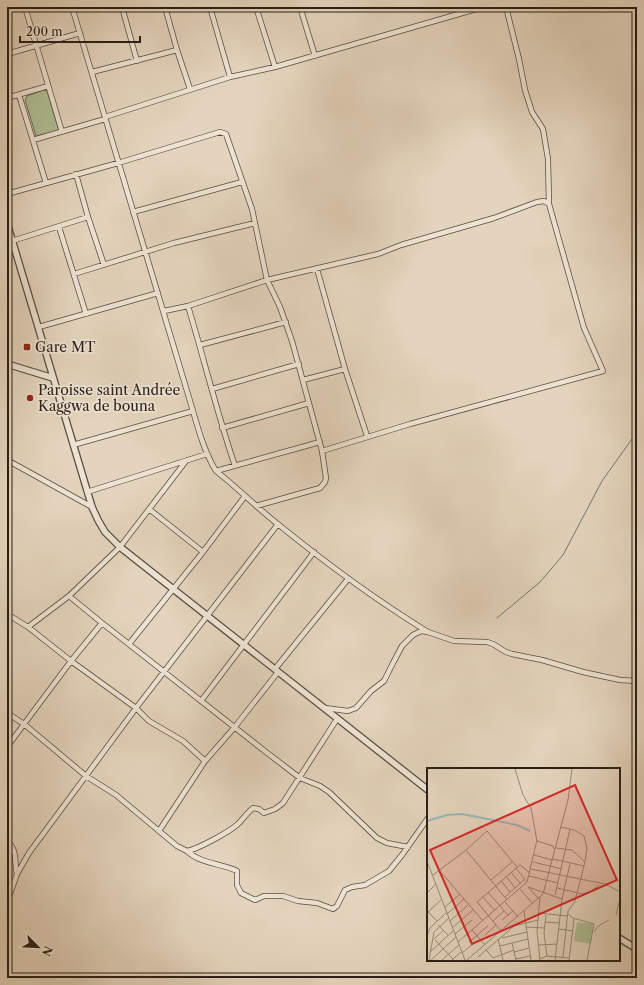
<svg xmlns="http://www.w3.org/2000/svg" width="644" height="985" viewBox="0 0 644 985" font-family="'Libre Caslon Text',serif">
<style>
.green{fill:#afbe95;stroke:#6c6e56}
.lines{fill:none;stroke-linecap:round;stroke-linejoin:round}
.stream{stroke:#6b7a77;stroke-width:1}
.minor-casing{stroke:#584c40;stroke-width:6}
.tertiary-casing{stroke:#584c40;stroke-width:8}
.minor{stroke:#ede3d4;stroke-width:4.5}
.tertiary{stroke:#ede3d4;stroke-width:5.5}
.poi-dot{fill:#8f2418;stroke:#ede3d4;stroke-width:1.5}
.labels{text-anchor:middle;stroke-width:3.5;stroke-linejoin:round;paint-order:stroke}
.poi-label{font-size:14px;fill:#291e16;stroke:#ede3d4;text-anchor:start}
.inset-river{fill:none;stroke:#97b7b8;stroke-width:2}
.inset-road{fill:none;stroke:#998b7a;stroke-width:1}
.view{fill:#d62828;fill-opacity:0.15;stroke:#d62828;stroke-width:2}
.inset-edge{fill:none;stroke:#291e16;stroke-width:2}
</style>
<rect width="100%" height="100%" fill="#e4d4bd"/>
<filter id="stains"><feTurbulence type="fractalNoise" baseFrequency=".005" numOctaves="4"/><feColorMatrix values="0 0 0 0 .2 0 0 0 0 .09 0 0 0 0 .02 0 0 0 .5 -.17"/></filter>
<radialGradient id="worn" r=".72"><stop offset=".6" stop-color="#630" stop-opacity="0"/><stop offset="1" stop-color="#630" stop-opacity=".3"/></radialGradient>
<path class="green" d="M43,90L47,91L59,131L36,136L25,100L27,96Z"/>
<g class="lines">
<path class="stream" d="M497,618L540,582L563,555L602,481L637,432"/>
<g class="minor-casing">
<path id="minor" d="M25,7L62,132
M72,7L193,411C199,432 205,453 216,471C238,488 257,508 279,525C327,564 376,600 428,632
M122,7L137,61
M165,7L177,50L190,89
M210,7L230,77
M256,7L275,67
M300,7L315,56
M506,7L519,59L525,90L532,112L543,129L548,159L549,204
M7,10L20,7
M7,54L80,33
M92,72L177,50
M19,95L46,183
M7,98L48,86
M105,117L230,77L275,67L483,7
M33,140L105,119
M76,174L88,217L104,265
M7,194L118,163L220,132L226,134L252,209L267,280L280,307L292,341L322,451L326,478L325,482L320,488L256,506
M133,212L242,182
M59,227L86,314
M12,241L88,217
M317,269L345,369L367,436
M74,274L174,243L255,223
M188,306C204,359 217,413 235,466
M164,311L188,306L267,280L378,254L401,245L494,218L537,202L544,201L549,204L584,328L603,371L410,424L322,451
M39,327L158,293
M200,345L286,322
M303,380L345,369
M212,389L299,364
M222,428L309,403
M73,445L193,411
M7,460L92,507
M216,471L320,442
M87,492L207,454
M149,509L203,552
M69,596L102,623L266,752L300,778L320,786L329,792L377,838L387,843L408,847
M7,614L28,627L71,661L136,708L149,721L183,741L205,761
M28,627L69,596L120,547L186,461
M129,644L203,552L245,496
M275,669L348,579
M201,701L314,552
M325,708L348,711L356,708L371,691L384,681L393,663L402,646L413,635L421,631L428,632L454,641L487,642L493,644L506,652L512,654L542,660L583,672L620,680L637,681
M7,713L24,724L86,776L116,795L177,846L187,851C198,849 229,832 238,824C243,819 247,813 253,808L259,809L264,813L275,809L283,803L337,719
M7,747L71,661L102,623
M159,831L205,761L234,728L278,672
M7,841C18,850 14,862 17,874
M187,851C201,864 220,863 237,871V885L241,893L255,900L264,896H283L298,901L317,903L333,909L337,906L345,890L352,887L365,885L389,871L402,855L428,818
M7,902L17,874L29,853L136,708L278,524"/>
</g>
<g class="tertiary-casing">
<path id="tertiary" d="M7,223L92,507L98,520L105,532L120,547L428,790
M7,364L53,378
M619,938L637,949"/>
</g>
<use href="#minor" class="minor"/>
<use href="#tertiary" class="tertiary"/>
</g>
<g class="poi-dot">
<rect x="23" y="343" width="8" height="8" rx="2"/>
<circle cx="30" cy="398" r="4"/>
</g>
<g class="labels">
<g class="poi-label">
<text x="35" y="352">Gare MT</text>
<text x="38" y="395">Paroisse saint Andrée<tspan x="38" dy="16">Kaggwa de bouna</tspan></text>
</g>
</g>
<g transform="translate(427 768)">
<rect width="193" height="193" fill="#e4d4bd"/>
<path d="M150,154L166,156L164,176L147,173Z" fill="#afbe95"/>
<path class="inset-river" d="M0,53L20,47L35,46L90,57L103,63"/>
<path class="inset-road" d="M88,1L96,27L104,40L110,73L126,78L127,81M134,59L147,62L157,68L160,80L158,93M129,80L145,82L158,94L148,133L141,143L136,189M107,87L125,92M126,91L157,98M0,93L38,192M106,94L135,101M89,100L99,113M104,101L178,116L193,124M12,102L56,153M84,104L93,115M6,107L39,82M79,108L88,120M102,108L131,115M64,112L85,94M74,113L83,124M101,119L135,131M101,119L112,131M130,120L156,126L163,124L172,117M93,121L106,136M61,124L81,147M0,125L9,116M128,127L143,61M56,129L68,143M78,129L98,111M80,132L39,82L60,63L90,99M78,134L91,149M18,139L33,126M0,143L10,153M97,143L104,192M0,145L15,131M112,145L140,148M20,146L37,131M141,146L146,150L167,156L160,192M119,147L117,165L120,188M189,147L193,130M75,152L86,143M23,153L41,137M66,153L77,143M118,154L132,155M11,157L21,167M99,159L117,160M25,160L46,142M132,161L146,163M45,162L58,177M74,163L50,134L93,97L103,105M167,164L171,158L182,152M28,166L45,152M58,167L69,157M0,168L3,160L20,144M75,170L100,164M7,171L17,162M71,171L76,192M8,172L26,191M31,174L100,114L110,72M42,174L61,158M85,175L89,192M111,177L130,176M73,178L101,171M59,182L66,190L87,182M3,184L26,163M87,184L102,180M35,185L47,175M51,189L87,158L111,152M89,191L103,188M113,191L120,188L142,190M2,192L7,164L22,150M4,192L29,169M15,192L32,177M25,192L34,184M40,192L116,126L141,32L145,1M113,192L110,163L113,129M128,192L135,131L143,96M142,192L147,151"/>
<path class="view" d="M148,17L190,112L45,176L3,82Z"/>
<rect width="193" height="193" class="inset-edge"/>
</g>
<rect width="644" height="985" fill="none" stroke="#e4d4bd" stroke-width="24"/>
<rect x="8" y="8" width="628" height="969" fill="none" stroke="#291e16" stroke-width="2"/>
<rect x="12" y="12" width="620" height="961" fill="none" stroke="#291e16"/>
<g transform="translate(38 947) rotate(114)" stroke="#ede3d4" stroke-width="3" paint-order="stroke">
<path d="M0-3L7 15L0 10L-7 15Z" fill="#291e16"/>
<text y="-6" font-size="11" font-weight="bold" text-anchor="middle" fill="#291e16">N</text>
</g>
<path d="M20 36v6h120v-6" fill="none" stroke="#291e16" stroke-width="2"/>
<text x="26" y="36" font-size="12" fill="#291e16" stroke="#ede3d4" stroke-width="3" paint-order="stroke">200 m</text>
<rect width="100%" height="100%" filter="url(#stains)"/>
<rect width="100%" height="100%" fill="url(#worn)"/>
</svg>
